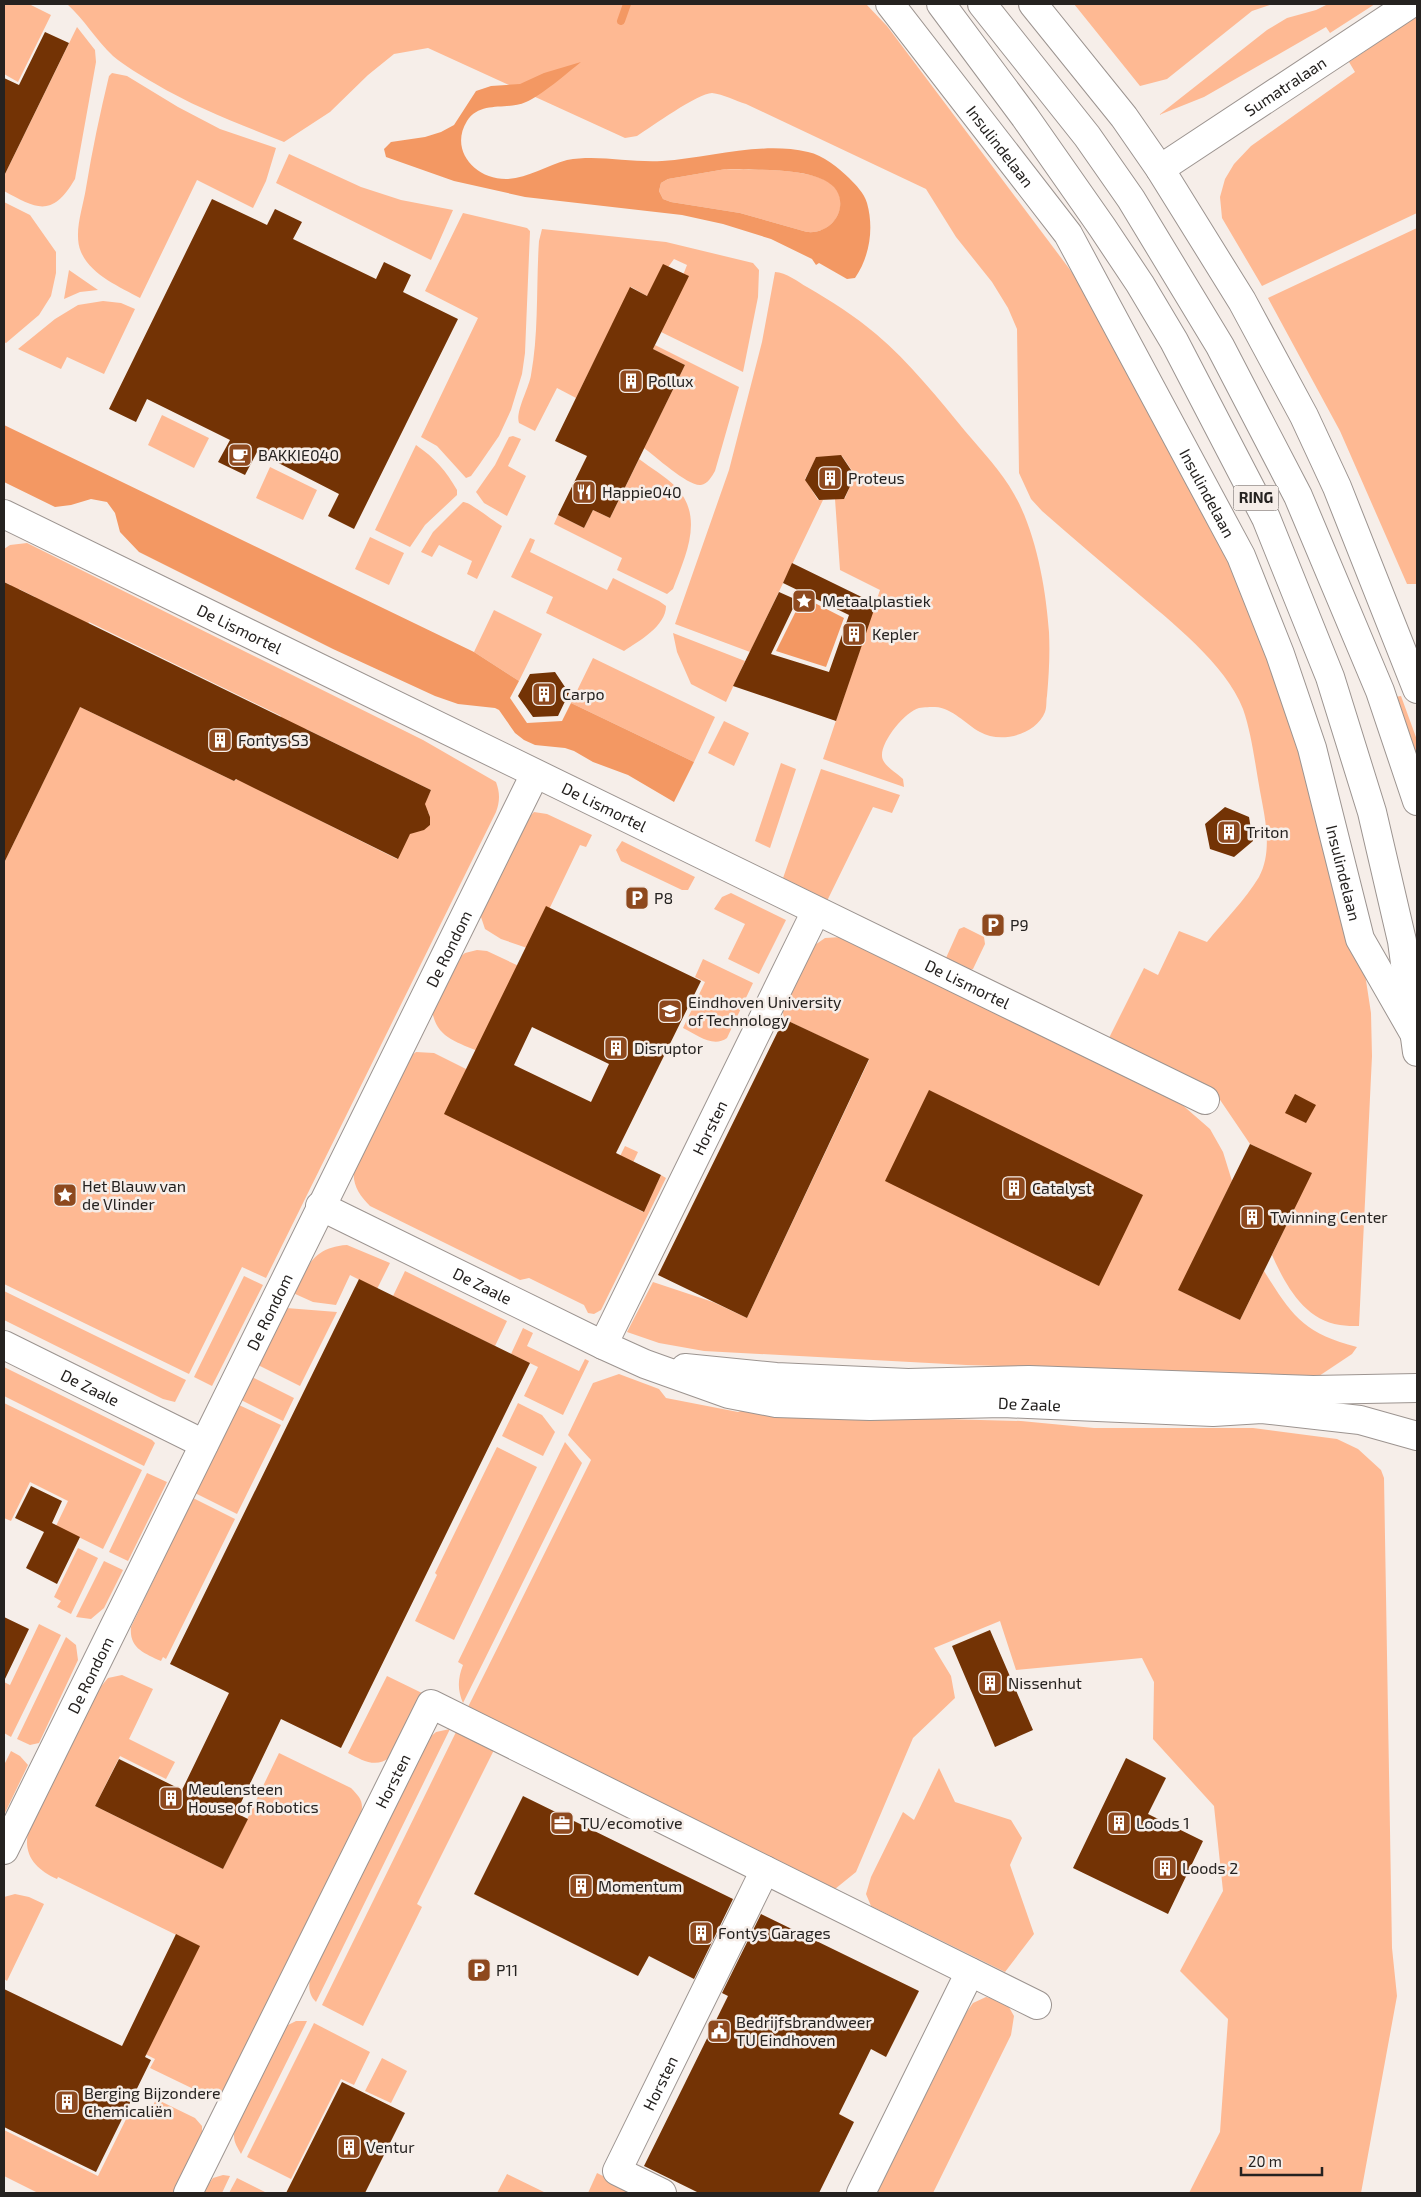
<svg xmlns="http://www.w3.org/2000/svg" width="1421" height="2197" viewBox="0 0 1421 2197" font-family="'Exo 2',sans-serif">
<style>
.green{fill:#feb993;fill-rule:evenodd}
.water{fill:#f39863;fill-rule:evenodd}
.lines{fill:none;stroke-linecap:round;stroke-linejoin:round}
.stream{stroke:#f39863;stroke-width:8}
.building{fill:#733305;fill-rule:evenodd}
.minor-casing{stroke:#9c9490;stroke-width:30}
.primary-casing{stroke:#9c9490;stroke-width:30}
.minor{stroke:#fff;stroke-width:28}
.primary{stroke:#fff;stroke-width:28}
.labels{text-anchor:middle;stroke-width:5;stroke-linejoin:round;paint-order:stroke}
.shield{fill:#f6eee9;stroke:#645f5c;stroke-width:1}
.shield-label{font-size:15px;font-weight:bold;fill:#252220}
.street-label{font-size:16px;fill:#252220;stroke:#f6eee9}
.poi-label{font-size:16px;fill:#252220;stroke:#f6eee9;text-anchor:start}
</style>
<rect width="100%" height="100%" fill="#f6eee9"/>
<path class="green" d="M4,4H29L51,15L18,82L4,74Z
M67,4H866L887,26L1068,267L1170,412L1229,532L1359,935L1371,1013L1372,1056L1359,1326C1353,1326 1346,1326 1340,1325C1304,1320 1285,1284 1272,1255L1311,1173L1250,1144L1214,1091L1108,1040L1144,968L1158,975L1179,931L1207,942C1224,921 1245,900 1259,877C1273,851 1265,818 1260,791C1255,764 1252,735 1243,709C1226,664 1170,621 1134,590C1103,564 1072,537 1042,511L1031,499L1019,473L1017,329L1008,308L992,282L956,237L926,189L746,104C736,101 723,94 712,93C698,93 651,127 637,136L625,138L428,48L394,54L368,75L330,112L284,142C239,124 196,108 154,83C140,75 125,66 113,56C96,40 84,19 67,4Z
M1074,4H1273L1252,11L1167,79L1140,86Z
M1328,4H1375L1330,33L1326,27L1204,97L1159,115L1267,30L1287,18L1316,10Z
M1417,16V213L1262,286L1222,218L1220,197L1225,179L1234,164L1251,146L1355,72L1349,62Z
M77,27L95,50L96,62L75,179C52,218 37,209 4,191V176Z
M112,73L127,76L178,107L220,129L276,148L266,181L253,208L197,180L140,298C120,287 91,275 81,252C73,233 83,208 86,188C92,151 100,113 109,76Z
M289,154L361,187L401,200L453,210L431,260L276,183Z
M726,169C753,170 800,168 825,180C854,194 839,235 807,232L740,213L671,202L663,199L659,191L661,183L668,179Z
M4,202L30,215L56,252V273L51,296L39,315L6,343L4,342Z
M463,213L527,228L530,231L525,353L522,374L511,410L499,436L479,465L471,476L466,478L437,446L421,437L478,318L425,291Z
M1417,228V584H1407L1340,431L1268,298Z
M542,229L666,242L753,263L759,270L758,297L743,372L661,332L687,265L674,259L647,296L631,287L576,398L557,388L535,431L519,423C515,412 529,388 531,375C539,332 536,285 539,241Z
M69,270L98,290L80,292L64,299Z
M775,272C786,272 798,282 807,287C831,301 855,316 876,334C910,363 937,397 965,431C982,451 1002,472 1014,494C1036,532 1046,589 1049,632C1050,654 1049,674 1047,696C1046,700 1047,707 1045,712C1036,735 1000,744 980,732C965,724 953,708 935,707C931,707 924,707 919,708C905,712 881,741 882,756C882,765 897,773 903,779L904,787L823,759L880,590L840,570L835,499L845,498L855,475L842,456L816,458L805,479L818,500H823L750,652L675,624L729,470L762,342Z
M103,301L121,303L135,309L104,374L67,357L61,369L18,349L55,319L78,305Z
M655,345L739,387L715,471C712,476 708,484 701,485C689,487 655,456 644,448L685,365L653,349Z
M162,415L209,438L194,468L148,445Z
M513,436L521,439L508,466L526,476L507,516L484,503L476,492L495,465L509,437Z
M416,445C435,458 446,471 457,490V495L425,525L410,547L375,530Z
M639,459C651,468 665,476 676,487C705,518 685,556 673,589L667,594L617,570L622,558L554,524L558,515L584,528L593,510L610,518Z
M270,467L317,490L303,520L256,498Z
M463,502C469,501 494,522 502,526L477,579L467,574L472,561L439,545L432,557L421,552L433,532Z
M370,537L404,553L389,585L355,569Z
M530,538L535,540L530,552L607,590L613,578L659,601L666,606C666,626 639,641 624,651L546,613L553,597L511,577Z
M27,543L423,740L496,782C500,793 500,801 496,812L266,1278L242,1267L189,1374L4,1284V863L69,729L56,722L13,719L4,738V681L19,688L59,609L43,601L4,680V659L35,597L19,589L4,619V599L11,585L4,582V549L10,545ZM89,622L281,716L270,731L295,743L306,729L431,790L422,808L429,813L430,825L420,831L412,829L397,859L261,791L239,778L234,781L53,694Z
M494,610L542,634L519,681L474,652Z
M673,633L745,661L726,702L691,684L677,652Z
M593,658L715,717L694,762L571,703Z
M1401,696L1417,740V757L1395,697Z
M724,721L749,733L734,766L708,753Z
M781,763L796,769L770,848L755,841Z
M821,769L900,795L892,813L873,807L826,903L782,881Z
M534,812L547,814L592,835L586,847L580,845L530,949L501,939L485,929L481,917L483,903L524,822Z
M622,841L695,877L688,890H682L621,861L616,850Z
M731,893L786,920L759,974L728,959L745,924L714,909L722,897Z
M964,927L984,937L985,944L973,969L967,971L947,961L946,958L959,929Z
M842,937L1179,1102L1210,1129L1223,1152L1232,1181L1179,1290L1240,1320L1264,1271C1292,1316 1303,1333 1357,1347L1352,1354L1319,1376L966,1365L704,1351L659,1343L627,1332L653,1282L713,1302L747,1318L869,1060L784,1019L782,1007L812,947L825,938Z
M477,950L487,951L521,967L480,1052C457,1042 436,1038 432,1010L458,959L465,953Z
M703,959L753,983L727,1038C713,1048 697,1035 683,1028L705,982L695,977Z
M416,1052L434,1053L470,1071L603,1191L625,1146L638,1152L616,1198L643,1212L661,1175L666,1178L601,1310L594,1314L588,1313L584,1305L529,1278L520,1280L370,1206C360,1196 352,1185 354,1170L407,1059Z
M347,1245L390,1263L377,1289L350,1275L336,1305L313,1302L293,1293C307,1266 314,1247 347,1245Z
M405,1271L507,1321L495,1346L393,1296Z
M244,1276L263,1285L212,1386L194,1377Z
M4,1291L186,1380L175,1402L163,1399L4,1320Z
M286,1308L337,1312L300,1386L258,1365Z
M523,1328L533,1333L527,1346L579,1371L585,1359L589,1361L563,1415L524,1396L538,1367L511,1354Z
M4,1367L152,1440L155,1443L144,1466L4,1396Z
M619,1374L659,1389L666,1398L738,1412L747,1409L868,1417L1021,1421L1094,1428H1253L1337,1439L1358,1449L1381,1470L1384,1478L1392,1948L1397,1996L1361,2193H1189L1220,2132L1228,2019L1180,1971L1223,1891L1214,1806L1153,1739L1154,1682L1142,1658L1016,1670L1000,1621L934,1648L951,1676L955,1698L913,1738L856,1872L835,1889L468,1707L591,1460L568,1435L593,1383Z
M252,1377L294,1398L283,1421L241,1400Z
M4,1403L142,1470L103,1549L56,1526L68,1501L30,1482L11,1521L4,1518Z
M518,1403L542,1415L555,1432L543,1456L502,1436Z
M239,1405L281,1425L237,1514L195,1493Z
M565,1442L582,1463L463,1703C457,1689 458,1678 463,1665L458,1662Z
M497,1447L537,1467L454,1640L415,1621L437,1575L435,1573Z
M147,1473L167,1482L128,1561L109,1552Z
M193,1498L235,1519L166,1659L163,1657L161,1661C144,1653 129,1648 131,1627Z
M78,1548L98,1558L71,1614L57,1607L61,1601L54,1597Z
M104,1561L123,1570L104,1608L91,1619L76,1617Z
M39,1624L61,1635L11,1737L4,1733V1682L10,1685Z
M66,1637L76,1645L78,1660L39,1743L30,1745L17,1739Z
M122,1675L153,1689L129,1739L175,1762L166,1779L120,1756L95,1806L223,1869L279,1753L351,1788C360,1797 364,1802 361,1814L227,2086C221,2093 216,2098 206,2095L150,2068L155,2059L129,2046L153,2040L199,1946L58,1877L57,1879C37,1870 23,1856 28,1833L98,1690L108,1678Z
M387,1676L422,1693L390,1757C376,1769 362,1760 348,1753Z
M450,1729L316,2002C306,1992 309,1981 313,1969L428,1739L436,1732Z
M457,1730L495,1748L417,1904L422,1907L363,2026L322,2005Z
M11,1751L20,1756L28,1765L4,1815V1765Z
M939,1768L955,1802L1011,1820L1022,1838L1010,1865L1034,1934L1005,1972L871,1906L866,1894L871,1877L903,1812L914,1820Z
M15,1894L29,1897L44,1904L7,1981L4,1979V1897Z
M986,1997L1006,2002L1014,2016L1011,2035L933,2193H877L966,2013L973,2003Z
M296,2021H307L241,2154C238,2148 234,2143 234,2136C234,2118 276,2046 286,2026Z
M314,2023L370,2052L354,2085L341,2079L291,2179L247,2157Z
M382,2058L407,2071L391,2103L365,2091Z
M156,2099L195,2118L202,2126V2137L174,2193H38L4,2176V2130L98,2176L132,2107L149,2115Z
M597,2173L637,2193H588Z
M507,2174L546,2193H497Z
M223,2175L230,2176L222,2193H202L213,2178Z
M237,2178L267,2193H229Z"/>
<path class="water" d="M581,62C567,73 541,96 526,102C506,111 481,100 467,121C449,150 475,179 506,179C527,179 547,165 567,160C598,154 630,163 662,161C710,158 760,141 808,152C823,155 839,168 849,178C856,185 864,193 867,203C874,228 870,256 855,278L847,279L819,263L816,265L812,259L771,239L723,224L682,215L525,197L454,181L386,157L384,149L391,142L425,137L441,132L454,125L476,91L491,86L520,84L544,73ZM726,169C753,170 800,168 824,180C854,194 839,235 807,232L740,213L671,202L663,199L659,191L661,183L668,179Z
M4,425L474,652L519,681L510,698L527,723L562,721L571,703L694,762L674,802L628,775L593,762L574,751L565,748L535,745L524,740L515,733L499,710L495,708L458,704L435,696L333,649L139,552L120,532L115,513L107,502L91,499L71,505L55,507L4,482Z
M803,597L844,618L826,667L776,651Z"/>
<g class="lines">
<path class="stream" d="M621,21L627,4"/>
</g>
<path class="building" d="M45,32L69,43L4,176V78L19,85Z
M212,199L267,225L275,209L302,222L293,239L376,279L384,262L411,275L403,292L458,319L354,529L328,516L339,494L257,452L245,475L218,462L230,440L147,399L136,422L109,409Z
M663,264L689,276L653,349L685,365L610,518L593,510L584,528L558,515L587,456L555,441L630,287L647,296Z
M841,455L855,476L844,499L819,500L805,480L816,457Z
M792,563L876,604L836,721L733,686L779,592L797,600L771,654L829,672L849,615L783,583Z
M4,582L431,790L425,804L430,817V825L424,830L410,834L398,859L236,779L234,781L80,707L4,863Z
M555,672L569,693L558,716L533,717L518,696L530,674Z
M1225,807L1249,817L1253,841L1234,857L1210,849L1205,824Z
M546,906L701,981L616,1153L661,1175L644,1212L444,1114ZM532,1027L609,1064L591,1102L514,1065Z
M784,1019L869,1059L747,1318L658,1275Z
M929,1090L1143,1195L1099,1286L885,1181Z
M1295,1094L1316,1105L1306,1123L1285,1113Z
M1250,1144L1312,1173L1240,1320L1178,1290Z
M359,1279L530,1363L341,1748L281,1719L236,1813L248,1819L223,1869L95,1806L119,1759L182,1790L229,1693L170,1664Z
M31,1486L62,1501L52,1523L80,1537L57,1584L26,1568L44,1532L15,1518Z
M4,1617L29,1629L4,1681Z
M990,1630L1033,1730L995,1747L952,1646Z
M1126,1758L1166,1778L1148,1814L1203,1841L1168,1914L1073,1868Z
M523,1796L733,1899L694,1979L649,1956L638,1976L474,1894Z
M761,1914L919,1991L886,2057L871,2049L839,2114L854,2122L819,2193H699L644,2166L728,1996L722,1993Z
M176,1934L200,1946L145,2057L151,2060L96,2172L4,2127V1989L122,2046Z
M342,2082L405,2113L365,2193H286Z"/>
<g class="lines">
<g class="minor-casing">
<g id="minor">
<path id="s1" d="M890,4L1068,234L1241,556L1280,654L1312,748L1360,939L1415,1035"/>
<path d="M1033,4L1124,117L1160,169L1242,301L1304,416L1337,487L1417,689"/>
<path id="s2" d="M1160,169L1410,4"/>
<path id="s3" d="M4,514L1205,1100"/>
<path id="s4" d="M320,1206L603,1345L645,1364L729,1394L776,1403L870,1406L1003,1403L1213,1412L1262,1409L1360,1420L1417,1436"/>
<path id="s5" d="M4,1345L204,1444"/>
<path id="s6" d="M603,1345L816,911"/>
<path d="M685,1368L776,1377L908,1383L1029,1380L1313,1390L1417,1388"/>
<path id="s7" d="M4,1850L535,774"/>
<path id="s8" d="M188,2193L431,1704L1037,2005"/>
<path id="s9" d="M662,2193L617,2171L765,1870"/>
<path d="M861,2193L970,1972"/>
</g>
</g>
<g class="primary-casing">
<path id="primary" d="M941,4L1025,117L1102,227L1140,284L1174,341L1266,518L1330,677L1372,812L1402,941L1417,1052
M982,4L1087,136L1131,199L1220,346L1298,496L1380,691L1417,801"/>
</g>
<use href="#minor" class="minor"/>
<use href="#primary" class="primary"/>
</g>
<defs>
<g id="building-square" transform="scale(1.25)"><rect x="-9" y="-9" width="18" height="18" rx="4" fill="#8e491e" stroke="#f6eee9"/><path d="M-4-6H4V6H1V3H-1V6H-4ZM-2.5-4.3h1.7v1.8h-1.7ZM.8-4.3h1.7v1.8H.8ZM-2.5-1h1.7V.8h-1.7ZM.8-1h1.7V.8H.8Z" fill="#fff"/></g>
<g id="cafe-square" transform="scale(1.25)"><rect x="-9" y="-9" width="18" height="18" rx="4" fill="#8e491e" stroke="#f6eee9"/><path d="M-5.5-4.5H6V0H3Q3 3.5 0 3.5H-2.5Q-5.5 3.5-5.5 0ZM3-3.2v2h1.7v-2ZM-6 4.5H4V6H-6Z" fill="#fff"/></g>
<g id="restaurant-square" transform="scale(1.25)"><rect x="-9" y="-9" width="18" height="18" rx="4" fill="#8e491e" stroke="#f6eee9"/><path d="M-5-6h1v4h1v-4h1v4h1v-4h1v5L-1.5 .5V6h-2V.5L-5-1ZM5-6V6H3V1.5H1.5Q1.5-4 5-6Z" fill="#fff"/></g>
<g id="sight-square" transform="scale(1.25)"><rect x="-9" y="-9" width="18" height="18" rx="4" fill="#8e491e" stroke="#f6eee9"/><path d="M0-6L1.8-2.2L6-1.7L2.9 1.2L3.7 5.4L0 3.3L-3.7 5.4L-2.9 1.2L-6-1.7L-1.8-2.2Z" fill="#fff"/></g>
<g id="parking-square" transform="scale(1.25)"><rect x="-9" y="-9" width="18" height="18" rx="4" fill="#8e491e" stroke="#f6eee9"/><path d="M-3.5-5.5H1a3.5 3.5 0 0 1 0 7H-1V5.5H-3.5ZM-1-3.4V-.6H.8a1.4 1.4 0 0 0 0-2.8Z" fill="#fff"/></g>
<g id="university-square" transform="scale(1.25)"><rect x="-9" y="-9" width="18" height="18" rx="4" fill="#8e491e" stroke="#f6eee9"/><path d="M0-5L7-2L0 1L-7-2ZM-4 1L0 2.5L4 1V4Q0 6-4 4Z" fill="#fff"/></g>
<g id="office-square" transform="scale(1.25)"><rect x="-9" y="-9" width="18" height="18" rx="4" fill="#8e491e" stroke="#f6eee9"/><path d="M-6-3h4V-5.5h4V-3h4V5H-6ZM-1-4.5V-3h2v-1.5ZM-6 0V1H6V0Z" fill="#fff"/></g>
<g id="civic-square" transform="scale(1.25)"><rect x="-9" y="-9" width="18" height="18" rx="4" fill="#8e491e" stroke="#f6eee9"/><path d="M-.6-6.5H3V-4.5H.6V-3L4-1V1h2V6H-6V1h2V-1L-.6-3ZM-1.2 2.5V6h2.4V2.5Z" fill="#fff"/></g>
</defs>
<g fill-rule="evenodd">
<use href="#building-square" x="631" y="381"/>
<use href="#cafe-square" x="240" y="455"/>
<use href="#building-square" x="830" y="478"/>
<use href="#restaurant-square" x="584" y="492"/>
<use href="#sight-square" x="804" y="601"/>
<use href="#building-square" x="854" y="634"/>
<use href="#building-square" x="544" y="694"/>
<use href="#building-square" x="220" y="740"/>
<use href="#building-square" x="1229" y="832"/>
<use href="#parking-square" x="637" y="898"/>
<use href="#parking-square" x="993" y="925"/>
<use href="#university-square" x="670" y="1011"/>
<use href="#building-square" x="616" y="1048"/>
<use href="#building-square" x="1014" y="1188"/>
<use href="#sight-square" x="65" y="1195"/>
<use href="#building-square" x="1252" y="1217"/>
<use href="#building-square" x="990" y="1683"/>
<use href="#building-square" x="171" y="1798"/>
<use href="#office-square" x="562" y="1823"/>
<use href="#building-square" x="1119" y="1823"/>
<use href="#building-square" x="1165" y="1868"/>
<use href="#building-square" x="581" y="1886"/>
<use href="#building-square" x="701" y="1933"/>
<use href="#parking-square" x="479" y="1970"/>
<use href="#civic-square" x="719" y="2031"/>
<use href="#building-square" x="67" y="2102"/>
<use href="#building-square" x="349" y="2147"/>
</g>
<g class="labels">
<rect class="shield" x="1233.5" y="485.5" width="45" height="25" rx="4"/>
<g class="shield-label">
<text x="1256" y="503">RING</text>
</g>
<g class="street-label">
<text dy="6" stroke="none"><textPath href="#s2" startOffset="150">Sumatralaan</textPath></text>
<text dy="6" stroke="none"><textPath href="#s1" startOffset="180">Insulindelaan</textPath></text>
<text dy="6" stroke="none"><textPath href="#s1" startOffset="585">Insulindelaan</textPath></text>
<text dy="6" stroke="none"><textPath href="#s3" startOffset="262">De Lismortel</textPath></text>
<text dy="6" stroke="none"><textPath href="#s3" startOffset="668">De Lismortel</textPath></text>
<text dy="6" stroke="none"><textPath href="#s1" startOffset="990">Insulindelaan</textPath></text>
<text dy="6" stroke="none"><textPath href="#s7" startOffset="1005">De Rondom</textPath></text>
<text dy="6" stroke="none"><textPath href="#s3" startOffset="1072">De Lismortel</textPath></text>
<text dy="6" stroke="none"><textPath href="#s6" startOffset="242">Horsten</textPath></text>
<text dy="6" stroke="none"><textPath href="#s4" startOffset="181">De Zaale</textPath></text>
<text dy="6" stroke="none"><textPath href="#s7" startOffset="600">De Rondom</textPath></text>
<text dy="6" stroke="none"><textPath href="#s5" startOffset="96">De Zaale</textPath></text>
<text dy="6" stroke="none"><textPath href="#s4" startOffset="752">De Zaale</textPath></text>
<text dy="6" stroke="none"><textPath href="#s7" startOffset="195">De Rondom</textPath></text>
<text dy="6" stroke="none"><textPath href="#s8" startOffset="460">Horsten</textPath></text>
<text dy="6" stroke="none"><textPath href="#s9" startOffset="148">Horsten</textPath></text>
</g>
<g class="poi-label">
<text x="648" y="387">Pollux</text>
<text x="258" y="461">BAKKIE040</text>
<text x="848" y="484">Proteus</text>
<text x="602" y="498">Happie040</text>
<text x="822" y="607">Metaalplastiek</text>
<text x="872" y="640">Kepler</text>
<text x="562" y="700">Carpo</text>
<text x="238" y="746">Fontys S3</text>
<text x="1246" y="838">Triton</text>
<text x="654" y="904">P8</text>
<text x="1010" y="931">P9</text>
<text x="688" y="1008">Eindhoven University<tspan x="688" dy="18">of Technology</tspan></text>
<text x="634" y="1054">Disruptor</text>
<text x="82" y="1192">Het Blauw van<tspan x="82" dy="18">de Vlinder</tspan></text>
<text x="1032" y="1194">Catalyst</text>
<text x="1270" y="1223">Twinning Center</text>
<text x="1008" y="1689">Nissenhut</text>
<text x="188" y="1795">Meulensteen<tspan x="188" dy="18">House of Robotics</tspan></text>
<text x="580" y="1829">TU/ecomotive</text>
<text x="1136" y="1829">Loods 1</text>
<text x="1182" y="1874">Loods 2</text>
<text x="598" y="1892">Momentum</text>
<text x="718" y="1939">Fontys Garages</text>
<text x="496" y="1976">P11</text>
<text x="736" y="2028">Bedrijfsbrandweer<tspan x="736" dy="18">TU Eindhoven</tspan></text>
<text x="84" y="2099">Berging Bijzondere<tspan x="84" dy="18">Chemicaliën</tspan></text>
<text x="366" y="2153">Ventur</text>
</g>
</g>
<rect width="1421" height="2197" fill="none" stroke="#252220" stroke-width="10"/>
<path d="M1241 2167v8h81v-8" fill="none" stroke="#252220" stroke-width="2.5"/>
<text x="1248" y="2167" font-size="15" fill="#252220" stroke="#f6eee9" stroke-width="4" paint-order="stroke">20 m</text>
</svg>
